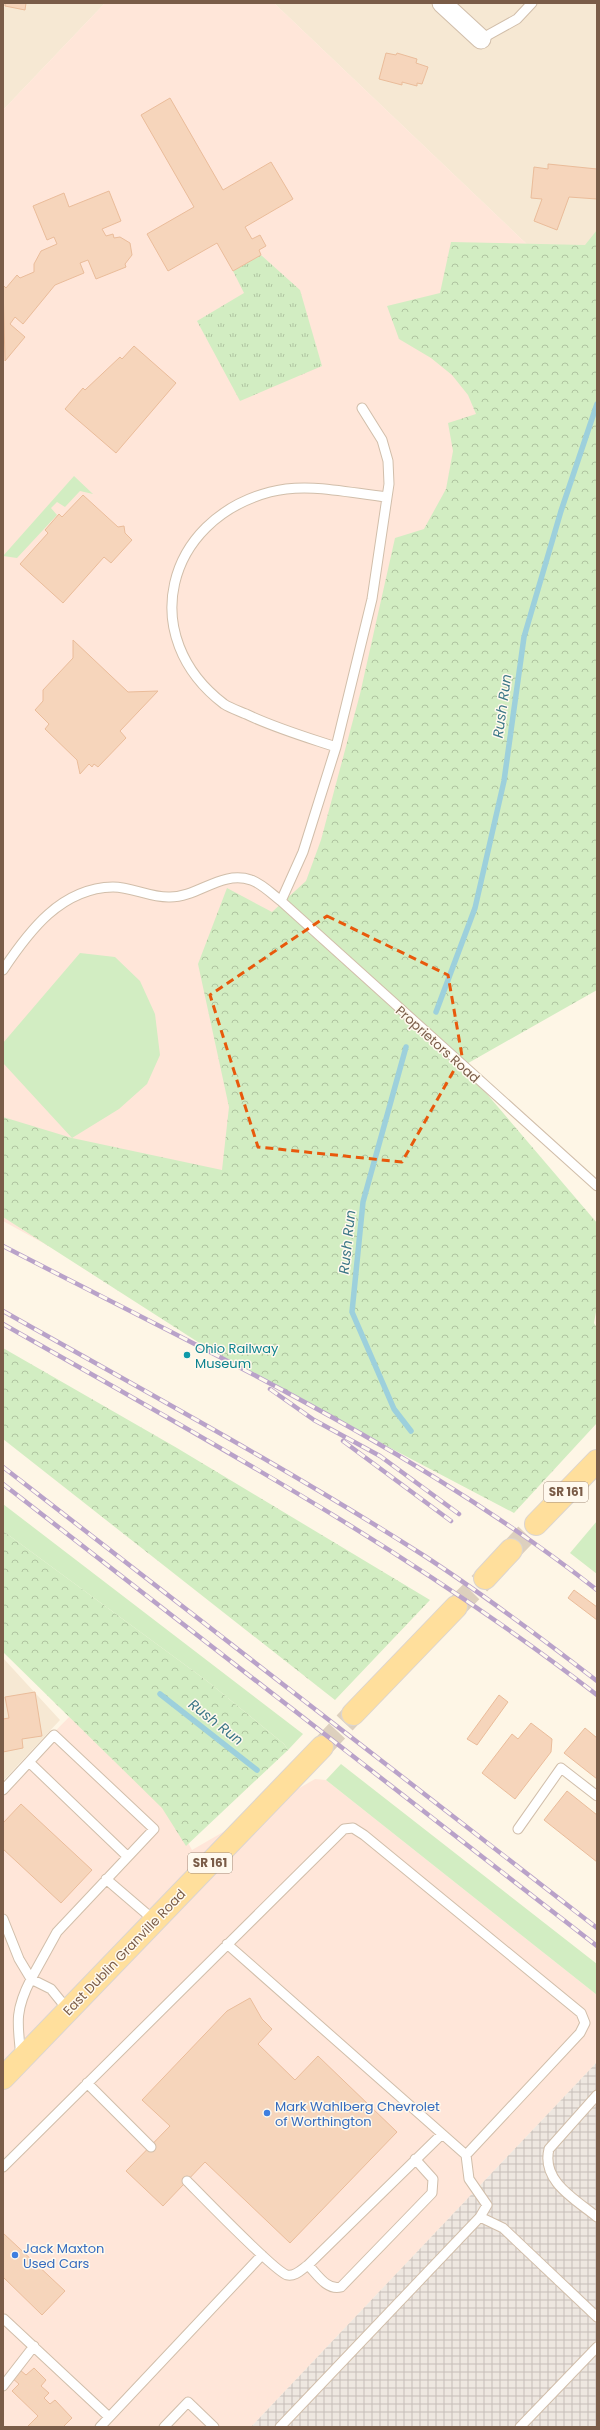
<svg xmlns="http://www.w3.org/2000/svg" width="600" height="2430" viewBox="0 0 600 2430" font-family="Poppins,sans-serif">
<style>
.residential{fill:#f6e8d3}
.commercial{fill:#ffe6d9}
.industrial{fill:url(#industrial-grid)}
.green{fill:#d2edc2}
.forest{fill:url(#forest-crowns)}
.park{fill:url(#park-tufts)}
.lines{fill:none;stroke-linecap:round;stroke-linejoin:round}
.stream{stroke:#9dd0dc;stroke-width:5.5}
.building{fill:#f6d5bb;stroke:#eabc9a}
.primary-tunnel{stroke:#ddd0be;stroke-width:22;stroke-dasharray:22 11;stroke-linecap:butt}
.service-casing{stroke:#d1beaa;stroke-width:11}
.minor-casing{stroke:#d1beaa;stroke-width:21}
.primary-casing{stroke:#dcd5cf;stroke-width:24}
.service{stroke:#fff;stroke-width:9}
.minor{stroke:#fff;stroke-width:19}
.primary{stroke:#ffdf9c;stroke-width:22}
.rail-casing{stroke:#b9a2c9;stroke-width:4.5}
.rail{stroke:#fff9ee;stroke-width:3;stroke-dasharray:9;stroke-linecap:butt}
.marked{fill:none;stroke:#e8590c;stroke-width:3;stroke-dasharray:8 5;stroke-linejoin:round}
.culture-dot{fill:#0f9aa8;stroke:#fff9ee;stroke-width:1.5}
.shop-dot{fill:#3f7fe0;stroke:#fff9ee;stroke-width:1.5}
.labels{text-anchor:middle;stroke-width:3;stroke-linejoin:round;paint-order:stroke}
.shield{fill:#fff9ee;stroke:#a28b7a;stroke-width:1}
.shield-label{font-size:12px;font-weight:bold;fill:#7a5c48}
.street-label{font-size:13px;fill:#7a5c48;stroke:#fff9ee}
.culture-label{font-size:13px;fill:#0d838f;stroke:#fff9ee;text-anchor:start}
.shop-label{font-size:13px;fill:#366cbe;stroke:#fff9ee;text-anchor:start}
.water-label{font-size:14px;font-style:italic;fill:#3c7787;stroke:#fff9ee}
</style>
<defs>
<pattern id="industrial-grid" width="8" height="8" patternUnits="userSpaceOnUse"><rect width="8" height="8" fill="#eee7e0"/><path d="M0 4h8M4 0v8" fill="none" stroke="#c6beb8"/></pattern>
<pattern id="forest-crowns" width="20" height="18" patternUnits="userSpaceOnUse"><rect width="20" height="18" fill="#d2edc2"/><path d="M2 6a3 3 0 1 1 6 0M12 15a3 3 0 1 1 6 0" fill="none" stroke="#afc3a0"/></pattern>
<pattern id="park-tufts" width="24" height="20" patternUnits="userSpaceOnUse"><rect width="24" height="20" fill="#d2edc2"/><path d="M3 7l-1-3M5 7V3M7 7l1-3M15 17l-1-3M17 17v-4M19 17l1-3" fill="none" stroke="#afc3a0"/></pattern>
</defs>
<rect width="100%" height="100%" fill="#fef6e6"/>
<path class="residential" d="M3,3H105L3,110Z
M274,3H597V311Z
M3,1658L60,1720L3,1781Z"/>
<path class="commercial" d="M105,3H274L597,311L171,1313L3,1221V110Z
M78,1708L166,1803L192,1850L315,1779L326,1780L597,1995V2062L251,2427H3V1784Z"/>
<path class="industrial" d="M597,2062V2427H251Z"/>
<path class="green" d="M74,476L93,494L80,491L65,507L57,502L51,508L57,515L17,558L3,556Z
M80,953L115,957L140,981L155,1014L160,1055L147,1084L119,1109L72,1138L3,1063V1043Z
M3,1504L303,1734L288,1750L284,1744L207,1681L3,1531Z
M597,1521V1574L570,1553Z
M341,1764L597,1964V1995L326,1780Z"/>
<path class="forest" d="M597,230V990L463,1066L597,1223V1306L594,1323L597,1328V1423L514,1513L240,1369L3,1217V1117L72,1138L222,1170L229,1107L198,964L227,888L272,912L306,881L321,840L360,694L395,538L424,529L446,489L453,451L448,423L476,414L468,395L452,375L431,358L399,339L387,306L440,293L451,242L585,245Z
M3,1348L177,1448L430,1600L335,1700L3,1439Z
M3,1531L207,1681L284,1744L288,1750L186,1846L162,1808L3,1652Z"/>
<path class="park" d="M261,255L300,290L322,366L240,401L197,321L244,293L233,271Z"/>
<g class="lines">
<path class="stream" d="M436,1012L475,908L504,781L524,637L561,511L597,404
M406,1047L363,1202L352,1312L394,1409L411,1431
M160,1694L257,1770"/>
</g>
<path class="building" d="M5,3H26L25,10L5,6Z
M386,53L396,55L397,53L417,59L416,63L428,67L422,84L417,83V86L402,82V85L379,79Z
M170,98L223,190L271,162L293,199L245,227L252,239L260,235L266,246L259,250L261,255L233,271L217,243L168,271L147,234L194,207L141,115Z
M548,164L597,169V199L569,197L557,230L534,221L542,199L531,198L534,167L548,169Z
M109,191L121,221L102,229L106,236L113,234L114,238L120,237L130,243L132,255L125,264L126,267L96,279L88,260L80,263L84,273L55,285L23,324L15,317L10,324L25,337L5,361L3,285L6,288L17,275L20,278L34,272V264L41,251L57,244L54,237L47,240L33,206L64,193L69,207Z
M134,346L176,383L116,453L65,409L83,388L85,390L120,357L122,359Z
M83,495L118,527L124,526L125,533L132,540L111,563L104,557L63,603L20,564L48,533L45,530L59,514L62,517Z
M73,640L128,692L158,691L120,731L126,738L98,767L94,764L92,767L89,764L80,774L77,760L45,729L49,724L35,710L43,701V690L73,658Z
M574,1590L597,1607V1620L568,1598Z
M35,1692L42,1736L22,1739L23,1748L3,1752V1719L9,1718L5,1697Z
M499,1695L508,1702L477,1745L467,1739Z
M531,1723L552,1739L551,1752L515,1799L482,1773L512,1734L518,1739Z
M585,1728L597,1738V1779L564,1753Z
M567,1791L597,1815V1862L544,1820Z
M21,1804L92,1870L61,1903L3,1849V1823Z
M250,1998L262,2019L272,2029L258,2044L295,2080L318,2056L397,2132L290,2243L205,2162L163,2206L126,2171L170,2126L142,2100L227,2011Z
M3,2233L65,2291L42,2315L3,2277Z
M34,2368L46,2380L41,2386L49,2393L44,2398L50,2404L55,2400L72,2418L63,2427H27L38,2416L12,2391L19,2384L12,2378L20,2370L26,2375Z"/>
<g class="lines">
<path class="primary-tunnel" d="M511,1550L536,1524
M456,1607L485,1578
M322,1747L353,1714"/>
<g class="service-casing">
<path id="service" d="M481,39L517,19L532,3
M336,747C306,737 275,728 246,714C239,711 230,708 224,704C136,637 165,520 270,492C307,482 349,493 387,497
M281,901L303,852L336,747L372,599L389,484L388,461L382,440L362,408
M3,970C29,931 61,888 113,887C132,887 151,898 170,897C198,897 222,870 251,880C261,883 272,894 281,901L597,1186
M3,1790L29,1762
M518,1829L561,1768L597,1796
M106,1879L155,1921
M3,1919L19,1959L31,1979L57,1932L154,1829L54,1735L29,1762L127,1856
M21,2056C17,2022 15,2010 31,1979L51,1989L68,2010
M87,2083L151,2147
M597,2095L549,2149C541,2181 575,2199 597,2217
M466,2155L469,2179L487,2205L480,2217L503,2228L597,2317
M3,2167L344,1829L353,1828L364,1835L581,2013L585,2023L580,2033L466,2155L227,1944
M187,2181C201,2195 275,2272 287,2275C295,2277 302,2269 308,2265L442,2134
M308,2265C317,2274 327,2291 341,2287L432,2193L433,2179L415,2159
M4,2319L109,2417
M3,2386L34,2346
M100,2427L262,2255
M164,2427L188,2402L214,2427
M280,2427L480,2217
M520,2427L597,2347"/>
</g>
<g class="minor-casing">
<path id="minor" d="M442,3L481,39"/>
</g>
<g class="primary-casing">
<path id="primary" d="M536,1524L597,1461
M485,1578L511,1550
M353,1714L456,1607
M3,2078L322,1747"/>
</g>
<use href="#service" class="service"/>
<use href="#minor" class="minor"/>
<use href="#primary" class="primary"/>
<g class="rail-casing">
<path id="rail" d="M3,1246C206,1351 416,1448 597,1590
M3,1311C144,1391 287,1468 423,1555C483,1594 540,1637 597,1681
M3,1324C207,1440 411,1551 597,1695
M270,1389L314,1420L380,1456L459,1514
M343,1441L451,1521
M3,1467L597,1928
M3,1484L597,1946"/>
</g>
<use href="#rail" class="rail"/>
</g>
<path class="marked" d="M327,916L448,975L462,1056L402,1162L258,1147L210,995Z"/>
<circle class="culture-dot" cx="187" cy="1355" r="4"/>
<g class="shop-dot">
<circle cx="267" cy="2113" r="4"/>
<circle cx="15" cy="2255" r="4"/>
</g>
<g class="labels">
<g class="shield">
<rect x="544" y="1482" width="44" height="20" rx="3"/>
<rect x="188" y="1853" width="44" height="20" rx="3"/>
</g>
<g class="shield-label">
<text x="566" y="1496">SR 161</text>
<text x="210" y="1867">SR 161</text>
</g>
<g class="street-label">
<text transform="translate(438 1044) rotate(42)" y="5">Proprietors Road</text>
<text transform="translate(124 1952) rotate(-46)" y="5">East Dublin Granville Road</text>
</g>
<g class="culture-label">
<text x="195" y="1353">Ohio Railway<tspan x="195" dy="15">Museum</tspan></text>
</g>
<g class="shop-label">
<text x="275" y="2111">Mark Wahlberg Chevrolet<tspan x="275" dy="15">of Worthington</tspan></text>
<text x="23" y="2253">Jack Maxton<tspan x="23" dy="15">Used Cars</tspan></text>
</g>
<g class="water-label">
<text transform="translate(502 706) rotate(-82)" y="5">Rush Run</text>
<text transform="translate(347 1242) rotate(-84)" y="5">Rush Run</text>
<text transform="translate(216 1722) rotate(38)" y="5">Rush Run</text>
</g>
</g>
<rect width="600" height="2430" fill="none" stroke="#7a5c48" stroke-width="8"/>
</svg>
